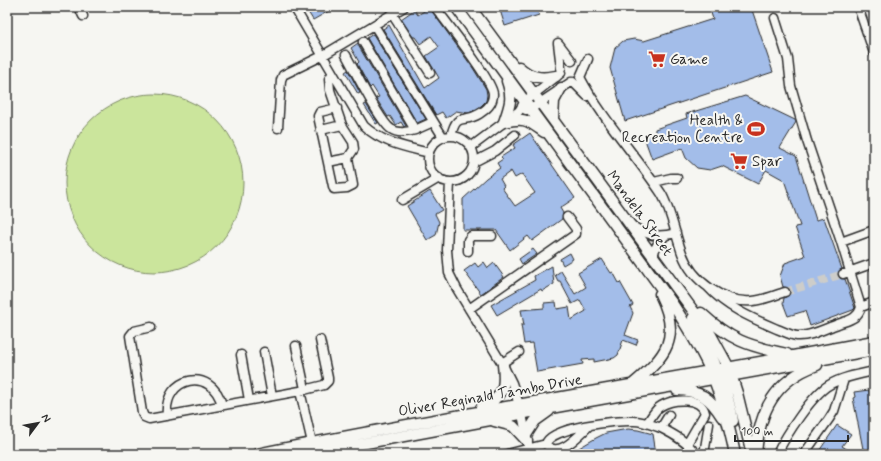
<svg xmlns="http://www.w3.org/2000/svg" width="881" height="461" viewBox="0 0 881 461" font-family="Mynerve,sans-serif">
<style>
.green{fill:#cbe59c;stroke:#7b8864}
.building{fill:#a3bde9;stroke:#2b2b2b;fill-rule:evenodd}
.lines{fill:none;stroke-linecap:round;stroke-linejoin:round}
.minor-tunnel{stroke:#cdcdca;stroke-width:8;stroke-dasharray:8 4;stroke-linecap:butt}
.minor-casing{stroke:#2b2b2b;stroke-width:11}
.major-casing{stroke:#2b2b2b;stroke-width:13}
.minor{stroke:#f6f6f2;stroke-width:8}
.major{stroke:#f6f6f2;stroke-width:10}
.labels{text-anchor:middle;stroke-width:4;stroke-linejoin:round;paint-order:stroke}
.poi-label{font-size:15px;fill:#2b2b2b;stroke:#f6f6f2;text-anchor:start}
.street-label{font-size:15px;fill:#2b2b2b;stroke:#f6f6f2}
</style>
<rect width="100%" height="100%" fill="#f6f6f2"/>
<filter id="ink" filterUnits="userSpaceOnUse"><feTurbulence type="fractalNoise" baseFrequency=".025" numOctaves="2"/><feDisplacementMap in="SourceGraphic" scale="8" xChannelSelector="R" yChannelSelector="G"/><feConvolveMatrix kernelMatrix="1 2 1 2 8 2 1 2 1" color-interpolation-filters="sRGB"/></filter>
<g filter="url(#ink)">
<path class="green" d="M65 183a89 89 0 1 1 178 0a89 89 0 1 1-178 0Z"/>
<path class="building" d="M305,7H336L313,20Z
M430,7L431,10L473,68L486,89L487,95L486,101L481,106L471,112L468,113L456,111L446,118L442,112L436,115L383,29L389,25L425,88L439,78L426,56L439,47L431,36L420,44L415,37H413L401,19L414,10L418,15Z
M499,7H536L539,15L505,26Z
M709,7H751L773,72L625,121L610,68L615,48L623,41L634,39L644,41L713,19Z
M373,34L426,119L417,123L367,38Z
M358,43V45L406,126L404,127L401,122L396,125L390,116L388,117L379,103L376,98L379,97L372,86L370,88L357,64L359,62L351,48Z
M348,70L360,93L358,94L345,72Z
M745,96L795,120L796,122L780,148L796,156L816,220L824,218L842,269L839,271L838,275L840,278L845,279L855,308L853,310L810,326L805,311L788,316L783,303L784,298L789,295L790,291L788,288L783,287L780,276L785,263L805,256L795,227L800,226L784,180L766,170L758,184L722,166L710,170L697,168L686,158L682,148L652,159L644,137L655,134V129L687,118L686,114Z
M366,104L378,123L376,124L364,105Z
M530,133L575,198L560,208L563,213L562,219L532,241L528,236L510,250L496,230H463V199L486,178L500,168L497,163L503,159L501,157L515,148L513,145ZM511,171L515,178L522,174L535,193L515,206L502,188L504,186L500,179Z
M430,191L442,210L435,214L439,222L436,235L427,240L407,206Z
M533,249L537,254L522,264L519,259Z
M570,253L573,259L563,265L560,259Z
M602,259L611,273L613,272L619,283L620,282L633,305L630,307L633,313L625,335L638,340L636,345L623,340L618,355L614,358L594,362V359L582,360L583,364L537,372L532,343L524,344L521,325H524L521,310L544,308V303L556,302L557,309L569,307L571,320L586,311L580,300L572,304L560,281H558L555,275L561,271L575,294L586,287L578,273Z
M484,262L488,268L494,263L504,277L481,294L464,271L475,263L478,267Z
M552,266L554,284L542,291L541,289L497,315L491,305L535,280L534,276Z
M869,390L870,395L873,394L874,400V454H864L853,398L855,397L854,392Z
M837,425L851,434L842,446L854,454H817Z
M628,429L638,430L653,434L656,454H580L579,448L596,438L606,433Z"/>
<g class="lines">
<path class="minor-tunnel" d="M785,292L843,274"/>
<g class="minor-casing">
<path id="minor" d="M79,7L83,16
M294,7L364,126C382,143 406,147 429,153
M435,7C446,22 493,81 493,94C493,104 487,109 479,114C463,124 457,111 451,136
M858,7L874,53
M392,14L430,73
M374,25L443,137
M363,42L415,130L433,122
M558,43L561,68
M559,44L572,61
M346,55C354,69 380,122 391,129C398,134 407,132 415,130
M581,75L588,59
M580,77C602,119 635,154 661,193C670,207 676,237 682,253C692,281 724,304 753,301C764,300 775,295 785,292
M573,82L587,96
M337,108L320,112L318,116L333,186L334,189L347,188L353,185L348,158
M526,110L531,109L571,82
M278,128L281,80L283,75L322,56L404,7
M321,130L342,125
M428 159a23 23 0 1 1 46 0a23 23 0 1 1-46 0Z
M471,147L519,111L525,101L561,73
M328,162L348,158L354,149L353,142L342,125L330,90L329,79L332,74
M474,162L495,151L515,135
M450,182L447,250L449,273L457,289L503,365L512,383L522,414L530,454
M654,182L671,178H677
M402,200L439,178
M631,225C648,236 657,238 676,233
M841,242L874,230
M468,251V240L471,236H492
M654,259C653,248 658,243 665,236
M843,274L874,263
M707,286C726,307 751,318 777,329C783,331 790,335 797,336C810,337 826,328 838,324C848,320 858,319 861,307L841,242L807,141L791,86L788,59L775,18
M861,307L874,302
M469,309L576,234V229L567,217
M151,327L134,331L130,336L142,412L144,417L149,419L300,391L324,385L328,381V378L320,340
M296,346L305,389
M264,352L272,396
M241,355L249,400
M502,363L519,352
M300,391L313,447
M669,415L661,428C675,435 687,442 696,454
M167,416C163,376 212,366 222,405
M647,423C651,418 655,409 661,406C672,399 701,396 705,413L687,444
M546,444C550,427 618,420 634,421C643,421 652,425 661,428
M546,444C557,461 580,434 589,426
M507,454L546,444
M704,454L709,424
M777,454C786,435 812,395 829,385C842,377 860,374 874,371
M804,454L829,419L834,411L844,379"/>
</g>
<g class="major-casing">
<path id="major" d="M456,7L672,303C686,325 701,348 711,372C722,398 729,426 735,454
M470,7L711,335L729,368L737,393L752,454
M519,67C531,78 541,79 556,76
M553,119L554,101L561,88
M504,122C510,105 513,98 507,81
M504,122C525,117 527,120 544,132
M701,313C730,340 748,346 787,354
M693,318L715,364V375
M727,372C722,388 731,405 733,421
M633,384C666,356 682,338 660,294
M677,390C700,391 710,397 722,417
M481,408C503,397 506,389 503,365
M494,421L513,426L527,441
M526,435L535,421L549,411
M257,454C462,412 669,380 874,341
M307,454L490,420L556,407L874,350
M756,454C759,411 775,380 817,365"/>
</g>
<use href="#minor" class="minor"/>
<use href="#major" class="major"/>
</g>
</g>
<defs>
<g id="supermarket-bare" transform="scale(1.38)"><path d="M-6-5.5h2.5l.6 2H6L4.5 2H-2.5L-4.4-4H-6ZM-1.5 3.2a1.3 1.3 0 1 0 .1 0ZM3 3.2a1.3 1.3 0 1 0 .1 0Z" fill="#c8321e" stroke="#f6f6f2" stroke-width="2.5" paint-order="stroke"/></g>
<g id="stadium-bare" transform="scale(1.38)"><path d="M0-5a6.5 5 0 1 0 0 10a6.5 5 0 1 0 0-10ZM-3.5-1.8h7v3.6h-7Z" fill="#c8321e" stroke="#f6f6f2" stroke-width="2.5" paint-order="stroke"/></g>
</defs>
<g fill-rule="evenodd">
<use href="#supermarket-bare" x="657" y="59"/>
<use href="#stadium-bare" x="756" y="129"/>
<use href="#supermarket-bare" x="739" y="161"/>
</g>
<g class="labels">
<g class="poi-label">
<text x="670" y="64">Game</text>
<text x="743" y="125" text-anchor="end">Health &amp;<tspan x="743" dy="17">Recreation Centre</tspan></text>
<text x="752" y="166">Spar</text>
</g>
<g class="street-label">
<text transform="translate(640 213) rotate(54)" y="5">Mandela Street</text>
<text transform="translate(490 395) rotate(-10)" y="5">Oliver Reginald Tambo Drive</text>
</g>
</g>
<rect width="881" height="461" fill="none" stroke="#f6f6f2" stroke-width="24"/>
<rect x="12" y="12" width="857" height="437" fill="none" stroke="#2b2b2b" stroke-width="1.5" filter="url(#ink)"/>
<g transform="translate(38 423) rotate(58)" stroke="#f6f6f2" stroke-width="3" paint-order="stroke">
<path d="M0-3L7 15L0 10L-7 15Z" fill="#2b2b2b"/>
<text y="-6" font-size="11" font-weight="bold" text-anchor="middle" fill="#2b2b2b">N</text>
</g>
<path d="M735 435v6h113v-6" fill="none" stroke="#2b2b2b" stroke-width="2"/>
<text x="741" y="435" font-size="12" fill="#2b2b2b" stroke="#f6f6f2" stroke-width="3" paint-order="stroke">100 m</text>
</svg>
